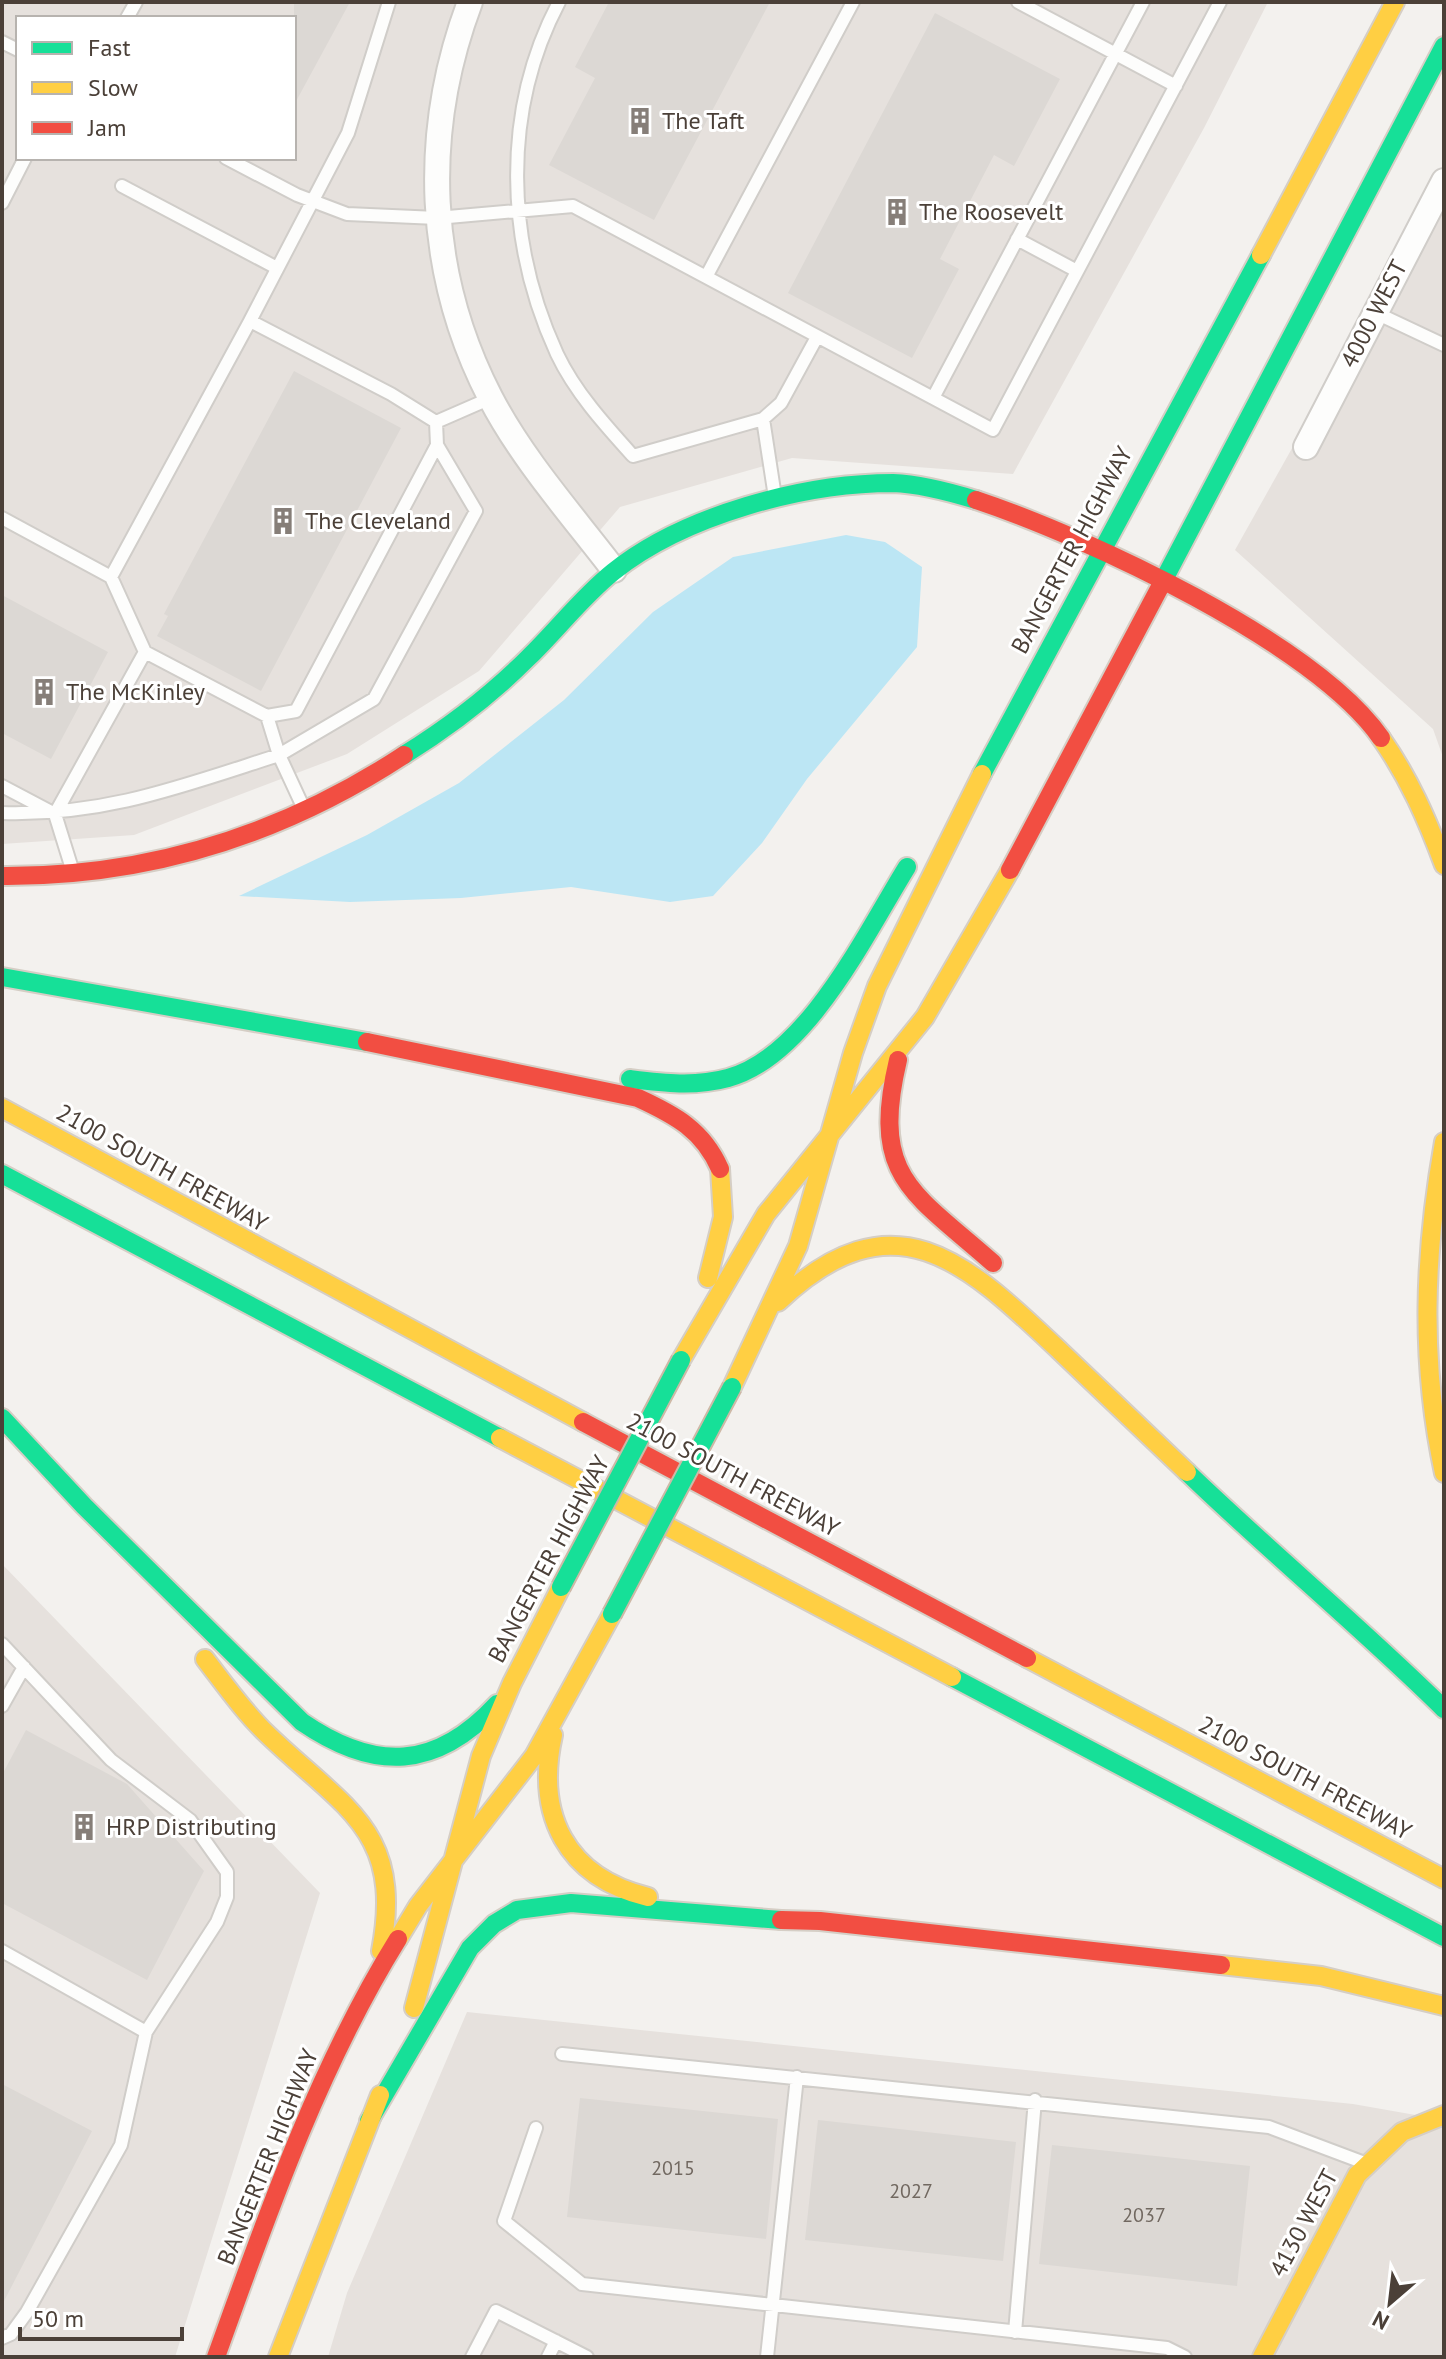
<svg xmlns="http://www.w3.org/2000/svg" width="1446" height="2359" viewBox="0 0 1446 2359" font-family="'PT Sans',sans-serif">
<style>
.industrial{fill:#e6e1dd;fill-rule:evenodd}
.water{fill:#bce6f4}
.building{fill:#dcd8d4}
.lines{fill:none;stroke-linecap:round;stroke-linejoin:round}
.lane-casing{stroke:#d0cdc9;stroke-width:16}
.street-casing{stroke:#d0cdc9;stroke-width:28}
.fast-casing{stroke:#d5cec5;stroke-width:22}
.slow-casing{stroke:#d5cec5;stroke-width:22}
.jam-casing{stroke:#d5cec5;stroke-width:22}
.lane{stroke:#fdfdfc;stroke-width:12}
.street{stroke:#fdfdfc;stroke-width:24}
.fast{stroke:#16e098;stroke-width:18}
.slow{stroke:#ffcf43;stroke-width:18}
.jam{stroke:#f24e42;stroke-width:18}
.fast-bridge-casing{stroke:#cdb9a7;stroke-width:22;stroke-linecap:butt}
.fast-bridge{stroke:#16e098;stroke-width:18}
.labels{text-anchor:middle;stroke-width:6;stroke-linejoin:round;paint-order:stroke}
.number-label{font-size:20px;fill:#716860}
.poi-label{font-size:24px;fill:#4b4038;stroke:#fff;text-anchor:start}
.street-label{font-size:24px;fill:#4b4038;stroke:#fff}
</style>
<rect width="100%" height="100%" fill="#f3f1ee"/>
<path class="industrial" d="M2,2H1268L1204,128L1013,474L792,458L620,507L479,671L347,754L134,835L2,844ZM18,18H294V158H18Z
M1444,177V760L1433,729L1235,550Z
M2,1564L320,1893L175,2357H2Z
M467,2012L1353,2104L1444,2120V2357H328L347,2293Z"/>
<path class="water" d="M846,535L885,542L922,567L917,647L807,779L762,843L713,896L670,902L571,887L461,898L350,902L239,896L367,835L459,783L564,700L653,612L733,557Z"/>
<path class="building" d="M294,2H350L294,105Z
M609,2H770L654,220L549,165L595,78L575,67Z
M935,13L1060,79L1014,166L994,155L940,259L959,269L912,358L788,293Z
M294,371L401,428L261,691L157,636L168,616L164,614Z
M2,595L108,652L51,759L2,733Z
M26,1730L127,1784L204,1871L147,1980L2,1903V1775Z
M2,2084L92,2131L2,2305Z
M580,2098L778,2119L766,2239L567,2217Z
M818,2120L1016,2142L1003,2261L805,2240Z
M1052,2145L1250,2166L1237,2286L1039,2264Z"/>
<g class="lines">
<g class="lane-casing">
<path id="lane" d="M389,2L348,133L250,321L391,394L436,422
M559,2C501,112 506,243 557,354C575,392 605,425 633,456L763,419L781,403L817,337
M1018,2L1176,86
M127,18L136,2
M2,42L18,50
M226,158L297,195L347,214L437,218L573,206L993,430L1220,2
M122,186L277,268
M2,203L25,158
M1017,239L1077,271
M706,277L853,2
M1374,312L1444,345
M933,398L1143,2
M763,419L775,497
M2,518L111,577
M145,652L267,716L279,755L374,699L476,511L437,445L436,422L491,398
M267,716L296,711L437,445
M2,786L55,814L73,872
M2,813C105,816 182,786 279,755L304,809
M55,814L145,652L111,577L250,321
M2,1644L111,1760L190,1820L227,1872V1897L217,1922L146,2032L121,2145L27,2312L11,2334L2,2338
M2,1706L24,1667
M2,1951L146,2032
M562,2054L1269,2127L1362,2162
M536,2128L504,2221L582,2284L1167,2348L1185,2357
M1015,2332L1035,2100
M472,2357L496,2311L587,2357
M548,2357L556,2341
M767,2357L797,2077"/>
</g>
<g class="street-casing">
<path id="street" d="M470,2C421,132 426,273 490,397C522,459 572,515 614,570
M1306,447L1444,181"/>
</g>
<g class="fast-casing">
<path id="fast" d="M1160,587L1444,46
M404,755C449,727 491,695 528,658C557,630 582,597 613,572C684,515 804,483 893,483C920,484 950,492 976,500
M982,774L1261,255
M2,977L367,1042
M630,1079C663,1083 695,1087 728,1078C807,1057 866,933 907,867
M2,1174L500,1438
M2,1418L84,1506L302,1722C375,1772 436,1770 497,1704
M1187,1472C1271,1553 1361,1627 1444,1709
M952,1677L1444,1937
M369,2121L470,1948L494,1924L517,1910L571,1903L781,1920"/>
</g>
<g class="slow-casing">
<path id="slow" d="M1261,255L1395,2
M1381,738C1409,778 1427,819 1444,865
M2,1108L583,1422
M1444,1142C1424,1254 1420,1361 1444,1473
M708,1278L723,1217L720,1169
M778,1302C894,1192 966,1262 1060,1351C1102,1391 1145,1432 1187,1472
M681,1360L766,1214L925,1017L1010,870
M732,1387L798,1246L853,1053L877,986L982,774
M500,1438L952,1677
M1027,1658L1444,1879
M205,1659C225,1685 244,1712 267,1734C345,1809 404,1830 381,1951
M553,1735C535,1815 566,1877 648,1897
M398,1939L418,1906L534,1756L612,1614
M1221,1965L1321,1976L1444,2006
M414,2008L481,1756L512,1683L561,1587
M278,2357L380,2095
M1262,2357L1357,2175L1402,2132L1444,2115"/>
</g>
<g class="jam-casing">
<path id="jam" d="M976,500C1087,537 1315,643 1381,738
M1010,870L1160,587
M2,876C148,877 282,835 404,755
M367,1042L638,1098C675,1115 703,1130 720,1169
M898,1060C870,1178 913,1192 993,1263
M583,1422L1027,1658
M781,1920L820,1921L1221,1965
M216,2357C267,2215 318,2068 398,1939"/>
</g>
<use href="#lane" class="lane"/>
<use href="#street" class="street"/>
<use href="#fast" class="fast"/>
<use href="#slow" class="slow"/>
<use href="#jam" class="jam"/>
<g class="fast-bridge-casing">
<path id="fast-bridge" d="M561,1587L681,1360
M612,1614L732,1387"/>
</g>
<use href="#fast-bridge" class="fast-bridge"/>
</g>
<defs>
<g id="building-bare" transform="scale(2.16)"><path d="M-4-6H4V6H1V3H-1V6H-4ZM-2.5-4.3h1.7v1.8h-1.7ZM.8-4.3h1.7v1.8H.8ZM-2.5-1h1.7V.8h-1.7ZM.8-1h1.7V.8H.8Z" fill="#867e78" stroke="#fff" stroke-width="2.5" paint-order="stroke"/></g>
</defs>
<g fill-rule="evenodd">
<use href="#building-bare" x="640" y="121"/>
<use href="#building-bare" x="897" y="212"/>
<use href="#building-bare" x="283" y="521"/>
<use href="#building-bare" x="44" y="692"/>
<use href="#building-bare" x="84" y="1827"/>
</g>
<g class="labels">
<g class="number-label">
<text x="673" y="2175">2015</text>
<text x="911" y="2198">2027</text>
<text x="1144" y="2222">2037</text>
</g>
<g class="poi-label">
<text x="662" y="129">The Taft</text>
<text x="919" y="220">The Roosevelt</text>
<text x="305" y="529">The Cleveland</text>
<text x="66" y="700">The McKinley</text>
<text x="106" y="1835">HRP Distributing</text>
</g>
<g class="street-label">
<text transform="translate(1374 314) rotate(-63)" y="8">4000 WEST</text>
<text transform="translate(1072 550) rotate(-62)" y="8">BANGERTER HIGHWAY</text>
<text transform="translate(162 1168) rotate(29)" y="8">2100 SOUTH FREEWAY</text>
<text transform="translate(733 1475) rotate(28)" y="8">2100 SOUTH FREEWAY</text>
<text transform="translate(549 1559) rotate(-62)" y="8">BANGERTER HIGHWAY</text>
<text transform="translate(1305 1778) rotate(28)" y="8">2100 SOUTH FREEWAY</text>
<text transform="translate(268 2157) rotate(-68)" y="8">BANGERTER HIGHWAY</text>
<text transform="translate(1304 2223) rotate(-62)" y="8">4130 WEST</text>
</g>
</g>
<rect width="1446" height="2359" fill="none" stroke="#4b4038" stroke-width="8"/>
<rect x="16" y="16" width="280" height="144" fill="#ffffff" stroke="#b7b3af" stroke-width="2"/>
<rect x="32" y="42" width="40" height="12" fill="#16e098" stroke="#b7b3af" stroke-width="2"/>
<text x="88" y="56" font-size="24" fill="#4b4038">Fast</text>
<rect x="32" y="82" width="40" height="12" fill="#ffcf43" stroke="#b7b3af" stroke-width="2"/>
<text x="88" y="96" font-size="24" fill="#4b4038">Slow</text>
<rect x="32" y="122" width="40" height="12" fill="#f24e42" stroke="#b7b3af" stroke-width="2"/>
<text x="88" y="136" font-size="24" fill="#4b4038">Jam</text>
<g transform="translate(1390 2303) rotate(208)" stroke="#ffffff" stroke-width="6" paint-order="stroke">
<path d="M0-6L14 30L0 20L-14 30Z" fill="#4b4038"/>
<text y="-12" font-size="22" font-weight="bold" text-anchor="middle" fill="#4b4038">N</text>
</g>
<path d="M20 2327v12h162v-12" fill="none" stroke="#4b4038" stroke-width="4"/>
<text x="32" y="2327" font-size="24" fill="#4b4038" stroke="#ffffff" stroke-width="6" paint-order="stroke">50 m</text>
</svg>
